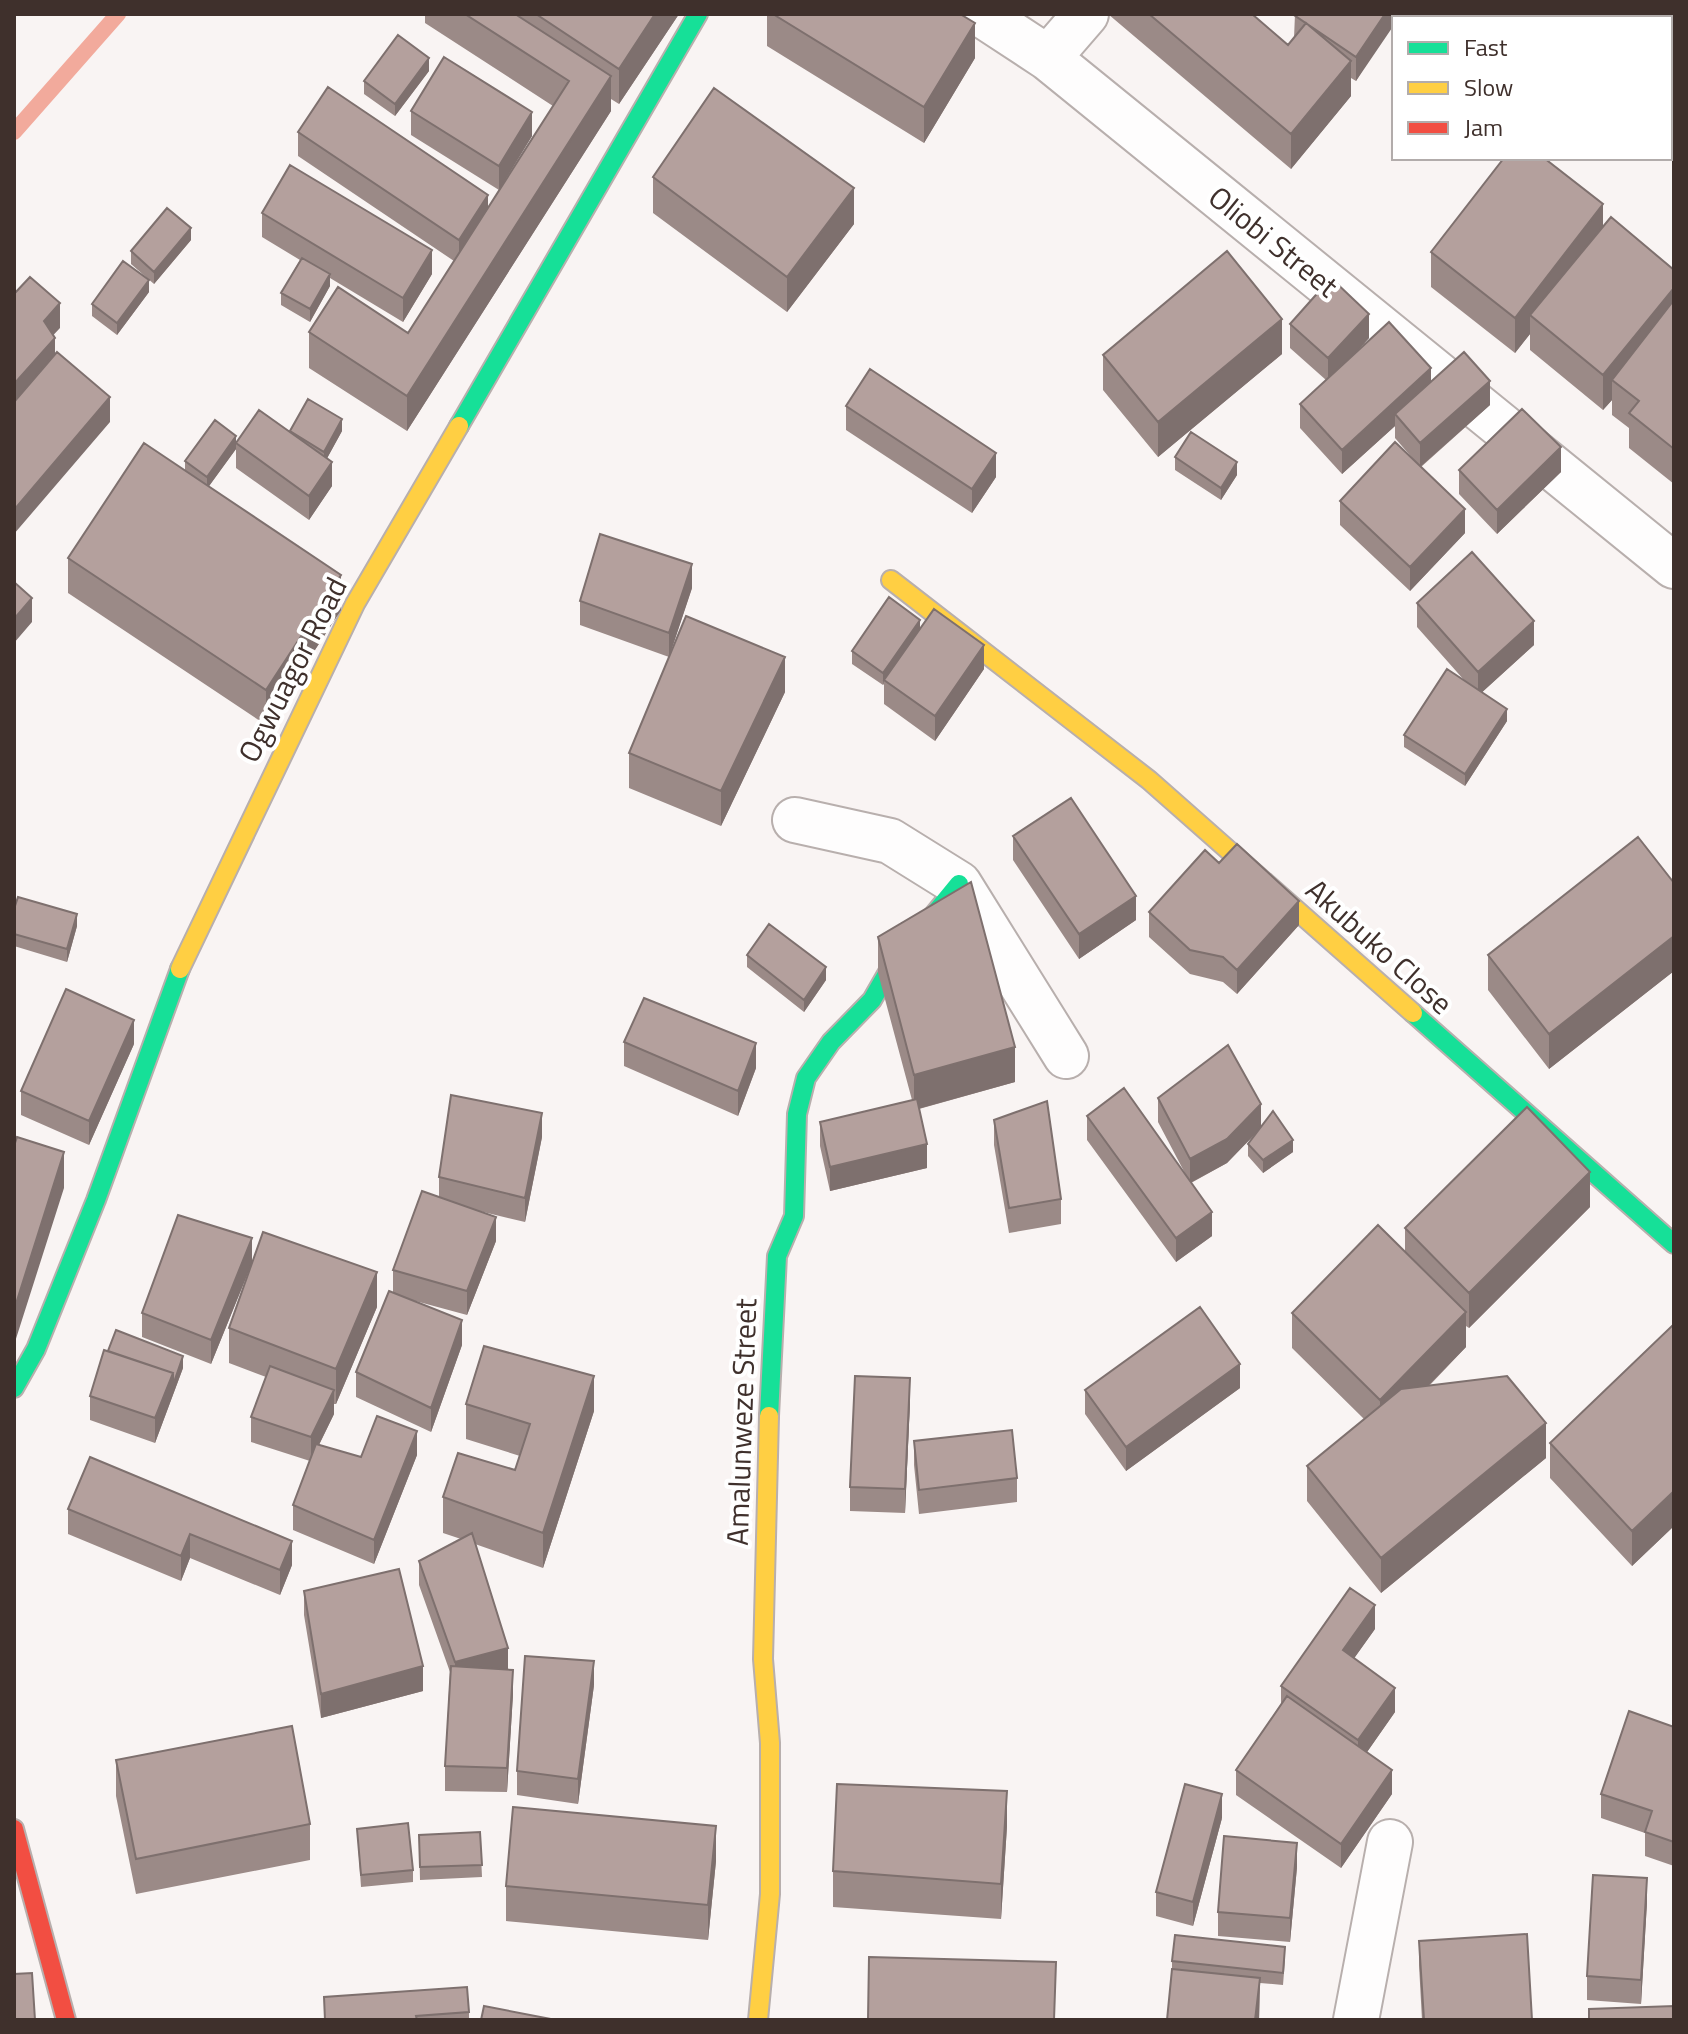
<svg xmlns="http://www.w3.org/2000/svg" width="1688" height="2034" viewBox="0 0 1688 2034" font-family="'Titillium Web',sans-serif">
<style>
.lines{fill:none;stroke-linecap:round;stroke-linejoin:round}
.stream{stroke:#f2aa9c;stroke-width:16}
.street-casing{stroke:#b8afad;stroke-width:48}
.fast-casing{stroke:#b8afad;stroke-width:22}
.slow-casing{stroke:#b8afad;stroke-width:22}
.jam-casing{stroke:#b8afad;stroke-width:22}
.street{stroke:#fefdfd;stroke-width:44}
.fast{stroke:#16e098;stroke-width:18}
.slow{stroke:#ffcf43;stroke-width:18}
.jam{stroke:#f24e42;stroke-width:18}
.wall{fill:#9b8a87}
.shaded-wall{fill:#7e706e}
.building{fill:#b4a09d;stroke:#7e706e;stroke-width:2}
.labels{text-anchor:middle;stroke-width:8;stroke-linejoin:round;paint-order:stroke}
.street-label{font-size:30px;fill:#3f302c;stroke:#fff}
</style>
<rect width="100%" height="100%" fill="#f9f4f3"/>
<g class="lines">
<path class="stream" d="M14,132L118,14"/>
<g class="street-casing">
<path id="street" d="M981,14L1048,58L1674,566
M1048,58L1086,14
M795,820L890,841L959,884L1066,1056
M1356,2020L1390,1842"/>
</g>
<g class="fast-casing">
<path id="fast" d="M459,426L698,14
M1413,1013L1674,1244
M14,1388L36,1349L96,1200L180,969
M769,1416L777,1256L794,1216L797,1114L806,1078L831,1042L872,1000L891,967L959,884"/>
</g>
<g class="slow-casing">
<path id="slow" d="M891,580L1149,780L1413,1013
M180,969L355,604L459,426
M758,2020L770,1894V1743L763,1659L769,1416"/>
</g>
<g class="jam-casing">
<path id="jam" d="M14,1829L66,2020"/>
</g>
<use href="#street" class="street"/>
<use href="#fast" class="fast"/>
<use href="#slow" class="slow"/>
<use href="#jam" class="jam"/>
</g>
<path class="wall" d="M425,14H679L619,104L611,99V111L407,431L309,368V332L408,333L454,261L298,156V132L488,208L499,190L411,135V111L532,136L502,185L553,106L425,23Z
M767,14H960L975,58L924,143L767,46Z
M1108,14H1252L1288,45L1294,38L1295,14H1402L1399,18H1394L1356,81L1351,78V96L1291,169Z
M429,71L395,116L364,94V81Z
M653,177L854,224L787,312L653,213Z
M262,213L432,274L403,322L330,278V286L310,322L281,305V293L300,260L262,237Z
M1603,227L1674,270V484L1629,448V428L1612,415V400L1603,410L1530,350V334L1515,353L1431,287V252Z
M191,240L154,284L131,264V251Z
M149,292L117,335L92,316V304Z
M1290,324L1369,338L1356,352L1490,405L1421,467L1465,533L1410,591L1340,525V501L1414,460L1395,438V426L1342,474L1300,428V404L1326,380L1290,348Z
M1282,354L1158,457L1103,390V355Z
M846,406L996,477L972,513L846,430Z
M342,431L327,458L332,486L309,520L236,468V449L208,487L341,610L266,725L68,593V558L185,471V461L236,442Z
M1175,457L1237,475L1221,500L1175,470Z
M1459,470L1561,472L1497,534L1459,494Z
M692,588L670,654L785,692L721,826L629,788V753L669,657L580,625V601Z
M1417,603L1534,645L1482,692L1507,721L1465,786L1404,747V735L1464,680L1417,627Z
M920,629L984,669L935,741L884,704V684L883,685L852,664V651Z
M1013,836L1136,920L1079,959L1013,860Z
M1219,863L1299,925L1237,994L1223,982L1190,974L1149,937V912Z
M1674,883V971L1549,1069L1488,990V955Z
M14,909L77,926L67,962L14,946Z
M878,937L1015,1082L919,1109L927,1168L830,1191L820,1146V1122L912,1100L878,973Z
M747,955L826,980L804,1012L747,967Z
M624,1042L756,1068L738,1116L624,1066Z
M134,1044L89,1145L21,1115V1091Z
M1158,1098L1261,1126L1293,1152L1263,1173L1248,1156V1144L1254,1135L1227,1163L1191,1183L1212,1236L1176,1262L1087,1140V1116L1187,1177L1158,1122Z
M994,1120L1061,1199V1224L1009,1233L994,1145Z
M542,1137L525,1222L475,1210L496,1241L467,1315L408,1299L462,1345L431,1432L356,1397V1372L393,1293V1270L439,1197V1177Z
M1590,1207L1469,1328L1466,1326V1347L1429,1386L1546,1458L1381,1593L1307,1501V1466L1364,1419L1292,1348V1313L1405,1251V1228Z
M252,1263L211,1364L142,1337V1313Z
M377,1307L336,1404H334V1414L319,1445L361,1457L417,1455L374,1564L293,1530V1505L310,1461L251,1442V1417L266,1377L229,1363V1328Z
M1674,1324V1526L1632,1566L1550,1478V1443Z
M183,1368L155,1443L90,1420V1396Z
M1240,1388L1126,1471L1085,1414V1390Z
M910,1402L905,1513L850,1511V1487Z
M466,1404L594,1411L543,1568L475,1544L513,1694L507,1792L445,1791V1766L450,1672L419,1585V1561L461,1539L443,1533V1497L515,1470L520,1456L466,1439Z
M914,1441L1017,1478V1502L919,1514L914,1465Z
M90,1457L292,1565L280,1595L190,1558L181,1581L68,1534V1509Z
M304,1591L423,1691L321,1718L304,1615Z
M1375,1629L1354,1658L1395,1712L1367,1752L1392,1794L1341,1868L1236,1795V1770L1281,1704V1686Z
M594,1685L578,1804L517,1795V1771Z
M1674,1727V1866L1645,1856V1833L1601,1818V1794Z
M116,1760L310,1824V1860L136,1894L116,1796Z
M1222,1818L1193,1926L1156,1916V1892Z
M1007,1826L1001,1919L833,1907V1871Z
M357,1829L413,1870V1882L361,1887Z
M480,1832L482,1877L420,1880L419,1835Z
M716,1861L708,1940L506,1921V1886Z
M1297,1867L1290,1942L1218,1936V1912Z
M1647,1902L1641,2004L1587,2000V1976Z
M1419,1941L1532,2020H1422L1419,1965Z
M1285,1960L1283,1985L1260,1983L1259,2020H1167L1172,1974V1961Z
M324,1997L469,2012V2020H324Z"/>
<path class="shaded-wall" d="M655,14H679L619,104V69Z
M1385,14H1402L1399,18H1394V25L1356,81V57Z
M975,23V58L924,143V107Z
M429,58V71L395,116V104Z
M1351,61V96L1291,169V134Z
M611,76V111L407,431V396Z
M532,112V136L499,190V166Z
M854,188V224L787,312V277Z
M488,195V220L459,264V240Z
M1603,204V240L1530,315V334L1515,353V318Z
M191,228V240L154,284V272Z
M432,250V274L403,322V298Z
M330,274V286L310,322V309Z
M149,280V292L117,335V323Z
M1674,288V324L1612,380V400L1603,410V375Z
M60,303V328L44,345V321Z
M1369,314V338L1328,383V358Z
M1282,319V354L1158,457V422Z
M55,338V362L14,408V384Z
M1431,368V393L1395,414V426L1342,474V450Z
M1490,381V405L1420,467V443Z
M110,397V422L14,534V510Z
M342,419V431L324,464V452Z
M236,436V449L207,489V477Z
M1561,447V472L1497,534V510Z
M996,453V477L972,513V489Z
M332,462V486L309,520V496Z
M1237,462V475L1221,500V488Z
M1465,509V533L1410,591V567Z
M692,564V588L669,657V633Z
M341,575V610L266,725V690Z
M32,598V622L14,643V619Z
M920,620V632L884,680L883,685V673Z
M1534,621V645L1478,696V672Z
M984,645V669L935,741V716Z
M785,657V692L721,826V791Z
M1507,709V721L1465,786V774Z
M1136,896V920L1079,959V934Z
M1299,901V925L1237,994V970Z
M77,914V926L67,962V949Z
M1674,936V971L1549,1069V1034Z
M826,967V980L804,1012V1000Z
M134,1020V1044L89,1145V1121Z
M756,1043V1068L738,1116V1091Z
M1015,1047V1082L914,1110V1075Z
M1261,1104V1128L1227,1163L1190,1183V1159Z
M542,1113V1137L525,1222V1198Z
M1293,1140V1152L1263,1173V1160Z
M927,1144V1168L830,1191V1167Z
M64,1152V1188L14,1345V1310Z
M1590,1172V1207L1469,1328V1293Z
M1212,1212V1236L1176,1262V1238Z
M496,1217V1241L467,1315V1291Z
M252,1238V1263L211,1364V1340Z
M377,1272V1307L336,1404V1369Z
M1466,1312V1347L1380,1435V1400Z
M462,1320V1345L431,1432V1408Z
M183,1356V1368L155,1443V1418L173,1373Z
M1240,1364V1388L1126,1471V1447Z
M594,1376V1411L543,1568V1533Z
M910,1378V1402L905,1513V1489Z
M334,1390V1414L311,1461V1437Z
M1546,1423V1458L1381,1593V1558Z
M417,1431V1455L374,1564V1540Z
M1674,1491V1526L1632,1566V1531Z
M190,1534V1558L181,1581V1556Z
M292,1541V1565L280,1595V1570Z
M1375,1605V1629L1343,1674V1650Z
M508,1648V1672L455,1686V1662Z
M594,1661V1685L578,1804V1779Z
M423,1666V1691L321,1718V1694Z
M513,1670V1694L507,1792V1768Z
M1395,1688V1712L1358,1765V1740Z
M1392,1770V1794L1341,1868V1844Z
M1007,1791V1826L1001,1919V1884Z
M1222,1794V1818L1193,1926V1902Z
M716,1826V1861L708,1940V1905Z
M1297,1843V1867L1290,1942V1918Z
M1647,1878V1902L1641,2004V1980Z
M1260,1978L1259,2020H1255Z"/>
<path class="building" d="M465,14H515L611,76L407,396L309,332L338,287L408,333L569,81Z
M536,14H655L619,69Z
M773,14H960L975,23L924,107Z
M1149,14H1252L1288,45L1306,23L1351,61L1291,134Z
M1295,14H1385L1356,57L1294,15Z
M398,35L429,58L395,104L364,81Z
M444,57L532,112L499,166L411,111Z
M328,87L488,195L459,240L298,132Z
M714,88L854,188L787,277L653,177Z
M1504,158H1544L1603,204L1515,318L1431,252Z
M290,165L432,250L403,298L262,213Z
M167,208L191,228L154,272L131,251Z
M1611,217L1674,270V288L1603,375L1530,315Z
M1227,251L1282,319L1158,422L1103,355Z
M302,258L330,274L310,309L281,293Z
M123,261L149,280L117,323L92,304Z
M30,277L60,303L44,321L55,338L14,384V294Z
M1331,278L1369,314L1328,358L1290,324Z
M1674,300V449L1629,413L1639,401L1612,380Z
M1389,322L1431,368L1342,450L1300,404Z
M57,352L110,397L14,510V402Z
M1464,352L1490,381L1420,443L1395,414Z
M870,369L996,453L972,489L846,406Z
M308,399L342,419L324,452L290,431Z
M1522,409L1561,447L1497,510L1459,470Z
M259,410L332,462L309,496L236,443Z
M215,420L236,436L207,477L185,461Z
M1191,432L1237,462L1221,488L1175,457Z
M1395,442L1465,509L1410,567L1340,501Z
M144,443L341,575L266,690L68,558Z
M600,534L692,564L669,633L580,601Z
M1472,552L1534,621L1478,672L1417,603Z
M14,582L32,598L14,619Z
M889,597L920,620L883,673L852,651Z
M934,609L984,645L935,716L884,680Z
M686,616L785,657L721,791L629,753Z
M1447,669L1507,709L1465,774L1404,735Z
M1071,798L1136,896L1079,934L1013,836Z
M1638,837L1674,883V936L1549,1034L1488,955Z
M1237,844L1299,901L1237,970L1223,957L1190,950L1149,912L1205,850L1219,863Z
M971,882L1015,1047L914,1075L878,937Z
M18,897L77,914L67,949L14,934V909Z
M769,924L826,967L804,1000L747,955Z
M66,989L134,1020L89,1121L21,1091Z
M644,998L756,1043L738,1091L624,1042Z
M1228,1045L1261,1104L1227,1139L1190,1159L1158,1098Z
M1124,1088L1212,1212L1176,1238L1087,1116Z
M451,1095L542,1113L525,1198L439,1177Z
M917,1099L927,1144L830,1167L820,1122Z
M1047,1101L1061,1199L1009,1208L994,1120Z
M1527,1107L1590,1172L1469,1293L1405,1228Z
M1273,1111L1293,1140L1263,1160L1248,1144Z
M17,1137L64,1152L14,1310V1146Z
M422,1191L496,1217L467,1291L393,1270Z
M178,1215L252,1238L211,1340L142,1313Z
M1378,1225L1466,1312L1380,1400L1292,1313Z
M263,1232L377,1272L336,1369L229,1328Z
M389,1291L462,1320L431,1408L356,1372Z
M1200,1307L1240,1364L1126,1447L1085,1390Z
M1674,1324V1491L1632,1531L1550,1443Z
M116,1330L183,1356L173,1385V1373L108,1351Z
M484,1346L594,1376L543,1533L443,1497L458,1453L515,1470L530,1424L466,1404Z
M104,1350L173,1373L155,1418L90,1396Z
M270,1366L334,1390L311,1437L251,1417Z
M855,1376L910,1378L905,1489L850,1487Z
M1507,1376L1546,1423L1381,1558L1307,1466L1401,1389Z
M377,1416L417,1431L374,1540L293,1505L316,1444L361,1457Z
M1012,1430L1017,1478L919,1490L914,1441Z
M90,1457L292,1541L280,1570L190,1534L181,1556L68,1509Z
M472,1533L508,1648L455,1662L419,1561Z
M399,1569L423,1666L321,1694L304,1591Z
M1350,1588L1375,1605L1343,1650L1395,1688L1358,1740L1281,1686Z
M525,1656L594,1661L578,1779L517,1771Z
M451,1666L513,1670L507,1768L445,1766Z
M1287,1696L1392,1770L1341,1844L1236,1770Z
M1629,1711L1674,1727V1842L1645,1832L1652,1811L1601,1794Z
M292,1726L310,1824L136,1859L116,1760Z
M837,1784L1007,1791L1001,1884L833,1871Z
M1185,1784L1222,1794L1193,1902L1156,1892Z
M513,1807L716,1826L708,1905L506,1886Z
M408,1823L413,1870L361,1875L357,1829Z
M480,1832L482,1865L420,1867L419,1835Z
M1224,1836L1297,1843L1290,1918L1218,1912Z
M1593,1875L1647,1878L1641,1980L1587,1976Z
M1527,1934L1532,2020H1424L1419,1941Z
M1175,1935L1285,1947L1283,1973L1172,1961Z
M869,1957L1056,1962L1054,2020H868Z
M1172,1969L1260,1978L1255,2020H1167Z
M32,1973L35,2020H14V1974Z
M467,1987L469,2012L416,2016L417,2020H325L324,1997Z
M484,2006L556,2020H481Z
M1674,2006V2020H1589V2009Z"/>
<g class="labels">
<g class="street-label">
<text transform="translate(1273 242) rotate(39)" y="10">Oliobi Street</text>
<text transform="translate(293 670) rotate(-63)" y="10">Ogwuagor Road</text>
<text transform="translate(1379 947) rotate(42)" y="10">Akubuko Close</text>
<text transform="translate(742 1422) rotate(-88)" y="10">Amalunweze Street</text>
</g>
</g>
<rect width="1688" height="2034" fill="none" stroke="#3f302c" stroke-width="32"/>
<rect x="1392" y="16" width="280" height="144" fill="#ffffff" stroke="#b2acab" stroke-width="2"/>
<rect x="1408" y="42" width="40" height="12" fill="#16e098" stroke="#b2acab" stroke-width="2"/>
<text x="1464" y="56" font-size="24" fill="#3f302c">Fast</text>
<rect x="1408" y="82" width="40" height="12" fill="#ffcf43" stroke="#b2acab" stroke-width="2"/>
<text x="1464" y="96" font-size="24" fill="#3f302c">Slow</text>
<rect x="1408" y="122" width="40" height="12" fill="#f24e42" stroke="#b2acab" stroke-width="2"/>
<text x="1464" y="136" font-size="24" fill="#3f302c">Jam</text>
</svg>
